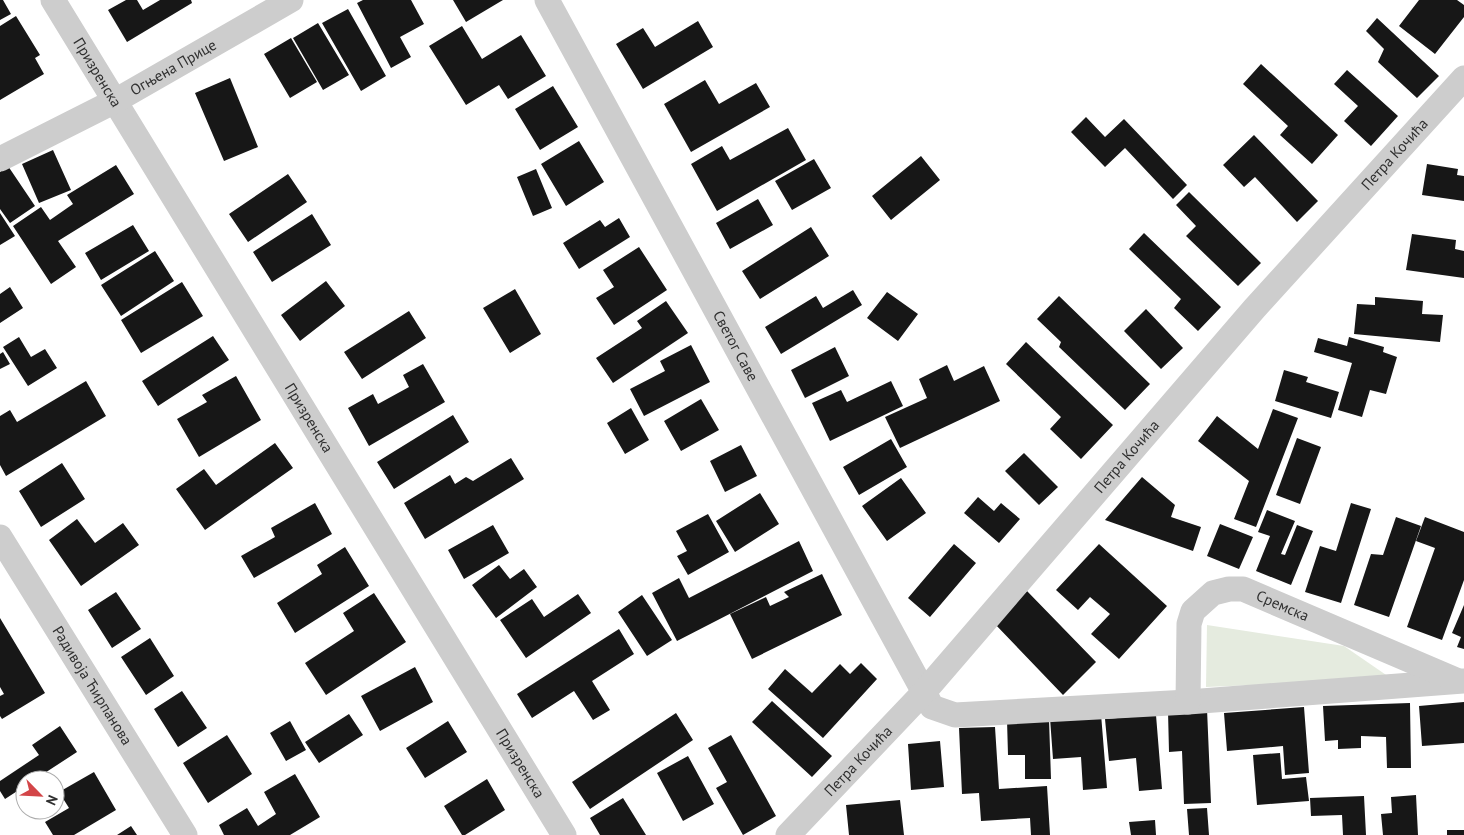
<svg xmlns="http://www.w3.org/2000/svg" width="1464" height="835" viewBox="0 0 1464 835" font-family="'PT Sans',sans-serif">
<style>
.green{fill:#e5ebdf}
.building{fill:#171717}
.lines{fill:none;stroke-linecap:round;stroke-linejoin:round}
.minor{stroke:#cdcdcd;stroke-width:25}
.labels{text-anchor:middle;stroke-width:5;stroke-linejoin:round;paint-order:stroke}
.street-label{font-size:15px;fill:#303030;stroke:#fff}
</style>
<rect width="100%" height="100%" fill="#fff"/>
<path class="green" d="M1207,625L1344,646L1392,679L1206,687Z"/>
<path class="building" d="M0,0H3L11,14L0,20Z
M126,0H137L143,10L160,0H191L192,3L127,42L108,10Z
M363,0H411L424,24L400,37L411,57L391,68L357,3Z
M453,0H503L466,22Z
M1419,0H1457L1464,5V17L1435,54L1399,26Z
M348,9L386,76L361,91L322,23Z
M16,16L40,55L35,58L44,74L0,100V26Z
M1377,18L1439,76L1417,98L1378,62L1384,49L1366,31Z
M698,21L713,47L643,89L616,44L643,28L655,47Z
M318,23L349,75L323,90L293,38Z
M462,26L482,59L521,35L546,76L508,99L499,85L466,105L429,46Z
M291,38L317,82L290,98L264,54Z
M1261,64L1338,135L1312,164L1280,135L1288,126L1243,84Z
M1347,70L1398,116L1371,146L1344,121L1358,106L1334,84Z
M230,78L258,147L224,161L195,93Z
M705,80L719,104L756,83L770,107L691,152L664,104Z
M553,86L578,127L540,150L515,109Z
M1086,117L1105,137L1124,119L1187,185L1173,199L1125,148L1105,167L1071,132Z
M788,128L806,160L717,211L691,164L722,146L730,160Z
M1254,135L1318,201L1297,222L1255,177L1244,187L1223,165Z
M579,141L604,182L566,206L541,164Z
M53,150L71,190L39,203L22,164Z
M921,156L940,180L891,220L872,196Z
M814,159L831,188L792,210L775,181Z
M1427,164L1458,169L1457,175L1464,176V201L1422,195Z
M116,165L134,194L58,241L76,267L51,284L13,226L41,207L50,220L73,204L67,195Z
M8,166L35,206L10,223L0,209V172Z
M536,169L552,208L533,216L517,177Z
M288,174L307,202L248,242L229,214Z
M1189,192L1261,263L1238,286L1186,236L1196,226L1176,205Z
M758,199L773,225L730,249L716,223Z
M0,213L15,236L0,245Z
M312,214L331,245L272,282L253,252Z
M619,218L630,237L579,269L563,243L600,220L605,227Z
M133,225L149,251L101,280L85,253Z
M811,227L829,256L760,299L742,271Z
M1144,233L1221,307L1198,331L1174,308L1181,299L1129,249Z
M1412,234L1456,240L1455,249L1464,251V278L1406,270Z
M639,247L667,290L614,325L596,298L614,287L603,270Z
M155,251L174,281L121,316L101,285Z
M326,281L345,306L300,341L281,315Z
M182,282L203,316L141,353L121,320Z
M10,287L23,308L0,323V294Z
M515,289L541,334L510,353L483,308Z
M853,290L862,305L781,354L765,327L816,296L823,308Z
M887,292L918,314L898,341L867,318Z
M1059,296L1150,384L1125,410L1059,347L1061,342L1037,319Z
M1375,297L1423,301L1422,314L1443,315L1440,342L1354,334L1357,304L1375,305Z
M666,301L688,333L613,383L596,358L642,328L637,321Z
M1146,309L1183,348L1161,369L1124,331Z
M409,311L426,338L362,379L344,352Z
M213,336L229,360L158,406L142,381Z
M19,337L31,357L45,349L57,368L28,386L3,347Z
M1349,337L1384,347L1383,352L1397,357L1386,394L1370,390L1362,417L1338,410L1352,363L1314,352L1318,338L1347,346Z
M1026,342L1113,425L1081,459L1050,429L1061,417L1006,364Z
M691,345L710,382L644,416L630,389L665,371L660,361Z
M835,347L849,376L805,398L791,370Z
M3,352L10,364L0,369V354Z
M423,364L445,402L369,446L348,408L373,394L378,404L409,387L403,375Z
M947,365L954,381L984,366L1000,401L900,448L885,417L927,398L919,379Z
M1284,370L1308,377L1306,382L1339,392L1331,418L1275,401Z
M236,376L261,420L199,457L177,419L207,402L202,395Z
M86,381L106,416L6,476L0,465V416L10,410L17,422Z
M891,381L903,406L830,441L812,403L841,390L847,402Z
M701,399L719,430L681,451L664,421Z
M631,408L649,440L625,454L607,423Z
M1273,409L1298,418L1256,527L1234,519L1249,481L1198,441L1217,416L1258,449Z
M453,415L469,442L394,489L377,462Z
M1297,438L1321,447L1300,504L1276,495Z
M891,439L907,467L859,495L843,467Z
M275,443L293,468L205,530L176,489L204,469L216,485Z
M741,445L757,476L725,492L710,461Z
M1024,453L1058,487L1039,505L1005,471Z
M511,458L524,479L425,539L404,503L450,475L455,484L466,477L473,481Z
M62,463L85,499L41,527L19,491Z
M1142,477L1175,505L1171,517L1201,527L1193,551L1105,520Z
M901,478L926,513L887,541L862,506Z
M760,493L779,524L735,552L716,521Z
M978,497L994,511L1001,503L1020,519L999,543L964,513Z
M315,503L332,534L254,578L241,556L275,537L271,528Z
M1351,503L1371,509L1341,603L1305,592L1320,546L1336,551Z
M1267,510L1295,521L1281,554L1285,555L1297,525L1313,531L1291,585L1256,571L1270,536L1258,532Z
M708,514L729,552L688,575L677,556L687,551L676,531Z
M1396,517L1421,526L1389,617L1354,605L1371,554L1383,555Z
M1425,517L1464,532V580L1442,640L1407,627L1435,548L1416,541Z
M77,519L95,543L123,523L139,545L81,586L49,540Z
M1220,524L1253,537L1239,569L1207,556Z
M493,525L509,553L464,579L448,550Z
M799,541L813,571L677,641L652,593L679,578L689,598Z
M954,544L976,563L930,617L908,598Z
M1099,544L1167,606L1119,659L1091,634L1110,614L1090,597L1078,610L1056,590Z
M345,547L369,586L295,633L277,603L322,574L317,565Z
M499,565L510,579L524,569L537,587L496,618L472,585Z
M822,574L842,615L752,659L730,614L766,597L770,606L789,597L784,592Z
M1027,591L1096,662L1063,695L994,623Z
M116,592L141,629L112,648L88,610Z
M374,593L406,642L326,695L305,663L354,631L343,613Z
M578,594L591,613L526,658L500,620L532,599L544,617Z
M642,595L672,640L647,656L618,612Z
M1464,605V649L1457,647L1461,637L1452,633Z
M0,618L45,693L2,719L0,716V696L4,694L0,687Z
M619,629L634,654L592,681L610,710L593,720L574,691L532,718L517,694Z
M150,638L174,676L146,695L121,657Z
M861,663L877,679L823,738L768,689L785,669L812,693L840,664L850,674Z
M415,667L433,702L380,731L361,696Z
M182,691L207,728L178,747L154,709Z
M772,701L832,756L812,777L752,722Z
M1464,702V743L1422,746L1419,706Z
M1410,703L1411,768H1387L1386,737L1361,736V748L1338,749V740L1325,741L1323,706Z
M1304,707L1309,773L1285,775L1283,746L1227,751L1224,713Z
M1207,709L1211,803L1184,804L1182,751L1169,752L1168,711Z
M676,713L693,740L590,809L572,782Z
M349,714L363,735L319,763L305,742Z
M1101,714L1107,788L1083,790L1081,757L1053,759L1050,718Z
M1156,715L1162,789L1139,791L1136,758L1109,761L1105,719Z
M1049,719L1051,779H1025V755H1008L1007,720Z
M290,721L306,750L286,761L270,733Z
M448,721L467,752L425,778L406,748Z
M60,726L77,752L34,780H25V786L5,799L0,791V781L39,755L32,745Z
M995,727L999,789L1047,786L1050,835H1031L1030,818L981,821L979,793L962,794L959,728Z
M227,735L252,774L208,803L183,763Z
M731,735L776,816L743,835L716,788L727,782L708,748Z
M940,741L944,787L911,790L908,744Z
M1280,753L1282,779L1306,777L1309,801L1257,805L1253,755Z
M688,756L714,804L683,821L657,773Z
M94,772L116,810L74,835H53L45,822L69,808L59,792Z
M295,774L320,817L290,835H224L219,825L247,808L258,826L276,814L264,792Z
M487,779L505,810L465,835H462L444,806Z
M1416,795L1418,835H1383L1381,814L1392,813L1391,797Z
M1364,796L1366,835H1343L1342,815L1311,816L1310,798Z
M623,798L646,835H600L590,818Z
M900,800L904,835H849L846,805Z
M1207,808L1209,835H1189L1187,809Z
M1155,820L1156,835H1131L1129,822Z
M131,826L137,835H117Z
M1447,830H1464V835H1447Z"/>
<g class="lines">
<g class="minor">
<path id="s1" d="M53,0L564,835"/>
<path id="s2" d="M547,0L932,707L955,715L1188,702L1464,681"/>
<path id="s3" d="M0,159L115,101L291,0"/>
<path id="s4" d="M0,537L185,835"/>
<path id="s5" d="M1188,702L1189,624L1193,611L1213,593L1229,589H1243L1456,680"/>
<path id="s6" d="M788,835L924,692L1254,309L1464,78"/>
</g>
</g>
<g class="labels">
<g class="street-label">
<text dy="5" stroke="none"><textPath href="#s3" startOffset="196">Огњена Прице</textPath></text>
<text dy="5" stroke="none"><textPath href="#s1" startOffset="85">Призренска</textPath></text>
<text dy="5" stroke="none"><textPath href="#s6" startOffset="912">Петра Кочића</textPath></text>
<text dy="5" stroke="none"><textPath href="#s2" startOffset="394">Светог Саве</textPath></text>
<text dy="5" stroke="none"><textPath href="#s1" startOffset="490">Призренска</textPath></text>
<text dy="5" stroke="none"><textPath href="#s6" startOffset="508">Петра Кочића</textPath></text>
<text dy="5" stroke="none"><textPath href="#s5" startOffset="192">Сремска</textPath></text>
<text dy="5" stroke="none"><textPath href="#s4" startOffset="175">Радивоја Ћирпанова</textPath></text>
<text dy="5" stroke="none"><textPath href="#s6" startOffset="102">Петра Кочића</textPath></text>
<text dy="5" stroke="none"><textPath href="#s1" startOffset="895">Призренска</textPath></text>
</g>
</g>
<g transform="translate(40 795) rotate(114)"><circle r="24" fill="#ffffff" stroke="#acacac"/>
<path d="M0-4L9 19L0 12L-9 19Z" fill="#d34548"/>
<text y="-8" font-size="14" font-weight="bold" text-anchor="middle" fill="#303030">N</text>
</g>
</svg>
